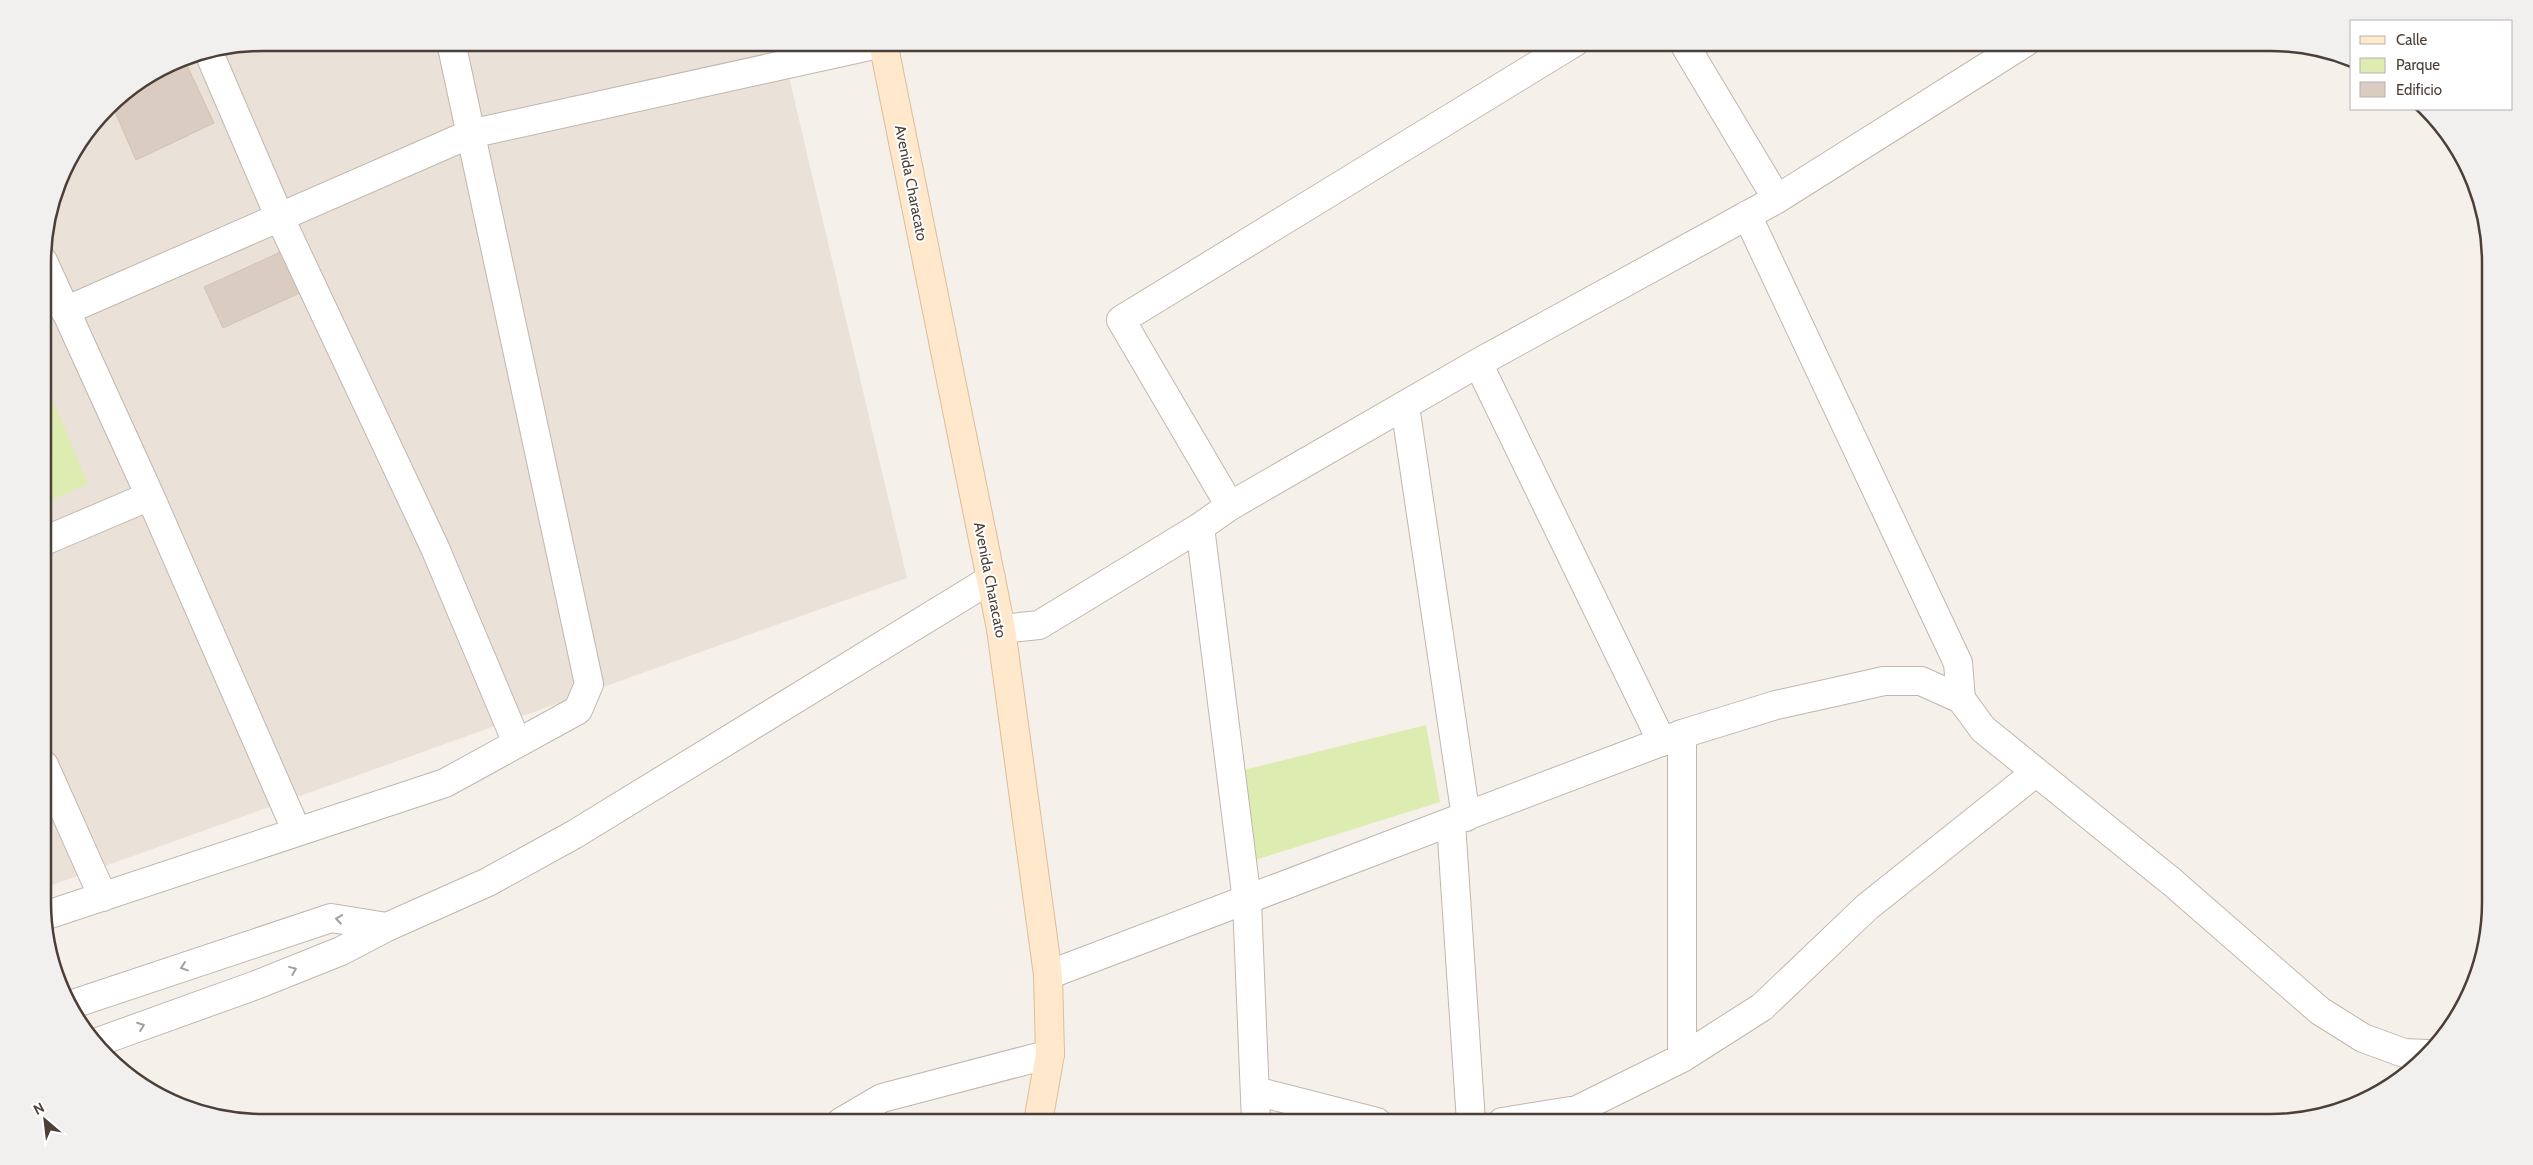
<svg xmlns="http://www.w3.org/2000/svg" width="2533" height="1165" viewBox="0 0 2533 1165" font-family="Cabin,sans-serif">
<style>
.residential{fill:#eae1d8}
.green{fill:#ddecb1}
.building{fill:#dbccc2;stroke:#d4c0b1}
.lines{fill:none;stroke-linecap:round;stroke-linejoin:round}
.minor-casing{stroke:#c2b6ac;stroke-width:30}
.tertiary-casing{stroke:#c2b6ac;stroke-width:30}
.secondary-casing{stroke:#dcbd9a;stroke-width:30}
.minor{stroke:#fff;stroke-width:28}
.tertiary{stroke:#fff;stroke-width:28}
.secondary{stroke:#ffe8cb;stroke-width:28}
.oneway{stroke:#a59f9b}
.labels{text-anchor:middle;stroke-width:4;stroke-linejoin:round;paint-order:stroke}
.street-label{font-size:15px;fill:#4b3f37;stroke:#fff}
.rim{fill:none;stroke:#4b3f37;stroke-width:2.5}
</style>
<rect width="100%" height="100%" fill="#f6f0ea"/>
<path class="residential" d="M264,43H781L907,578L44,888L43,249L65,166L118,98L179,59Z"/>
<path class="green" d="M43,376L88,484L44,503Z
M1426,725L1440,802L1252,861L1240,771Z"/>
<path class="building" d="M184,59L214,123L136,160L112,105L118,98Z
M285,250L304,291L223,328L204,287Z"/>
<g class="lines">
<g class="minor-casing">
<path id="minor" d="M1683,42L1777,199
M209,53L279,216L435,548L517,743
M1747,215L1958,663L1961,699
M43,261L150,496L297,832
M65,311L470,134L883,43
M1478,363L1662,742
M1405,406L1466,817
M1230,506L1121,320L1575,42
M1200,527L1247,901L1256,1122
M44,541L150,496
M1001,629L1039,625L1200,527L1230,506L1478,363L1777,199L2026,42
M1682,734V1058
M44,765L103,897
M1451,823L1471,1122
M44,916L445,783L578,710L589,684L451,42
M1255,1091L1377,1122
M841,1122L882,1098L1050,1054
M1502,1122L1577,1110L1682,1058L1762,1007L1867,907L2035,773"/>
</g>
<g class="tertiary-casing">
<path id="tertiary" d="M1048,975L1682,734L1776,705L1884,681H1921L1961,699L1983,729L2172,882L2320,1011L2363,1038L2404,1053L2428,1054
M70,1005L331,918L387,927
M95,1043L256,985L341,951L387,927L488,882L575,834L991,579"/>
</g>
<g class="secondary-casing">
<path id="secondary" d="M883,42L1001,629L1048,975L1050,1054L1038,1122"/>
</g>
<use href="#minor" class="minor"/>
<use href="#tertiary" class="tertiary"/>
<use href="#secondary" class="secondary"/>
</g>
<defs><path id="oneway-chevron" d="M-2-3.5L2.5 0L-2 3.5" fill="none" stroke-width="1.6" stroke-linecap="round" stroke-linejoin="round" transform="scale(1.25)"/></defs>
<g class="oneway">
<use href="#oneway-chevron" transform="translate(339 919) rotate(-172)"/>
<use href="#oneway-chevron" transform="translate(184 967) rotate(161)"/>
<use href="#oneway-chevron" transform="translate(293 970) rotate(-22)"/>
<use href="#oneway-chevron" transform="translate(141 1026) rotate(-20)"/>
</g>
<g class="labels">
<g class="street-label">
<text transform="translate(911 183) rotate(79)" y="5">Avenida Characato</text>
<text transform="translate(990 580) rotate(79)" y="5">Avenida Characato</text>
</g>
</g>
<path d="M0 0H2533V1165H0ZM263 51H2270A212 212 0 0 1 2482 263V902A212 212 0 0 1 2270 1114H263A212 212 0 0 1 51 902V263A212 212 0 0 1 263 51Z" fill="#f1f0ef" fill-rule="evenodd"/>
<path class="rim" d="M263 51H2270A212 212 0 0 1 2482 263V902A212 212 0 0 1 2270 1114H263A212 212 0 0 1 51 902V263A212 212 0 0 1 263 51Z"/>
<rect x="2350" y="20" width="162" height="90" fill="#ffffff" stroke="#b7b2af"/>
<rect x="2360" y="36" width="25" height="8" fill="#ffe8cb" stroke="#b7b2af"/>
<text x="2396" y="45" font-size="15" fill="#4b3f37">Calle</text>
<rect x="2360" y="58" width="25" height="15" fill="#ddecb1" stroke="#b7b2af"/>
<text x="2396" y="70" font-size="15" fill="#4b3f37">Parque</text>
<rect x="2360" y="82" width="25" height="15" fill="#dbccc2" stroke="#b7b2af"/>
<text x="2396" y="95" font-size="15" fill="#4b3f37">Edificio</text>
<g transform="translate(45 1120) rotate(332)" stroke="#ffffff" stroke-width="4" paint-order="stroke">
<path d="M0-4L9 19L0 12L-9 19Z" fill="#4b3f37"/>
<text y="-8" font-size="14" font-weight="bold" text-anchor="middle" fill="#4b3f37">N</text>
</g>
</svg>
